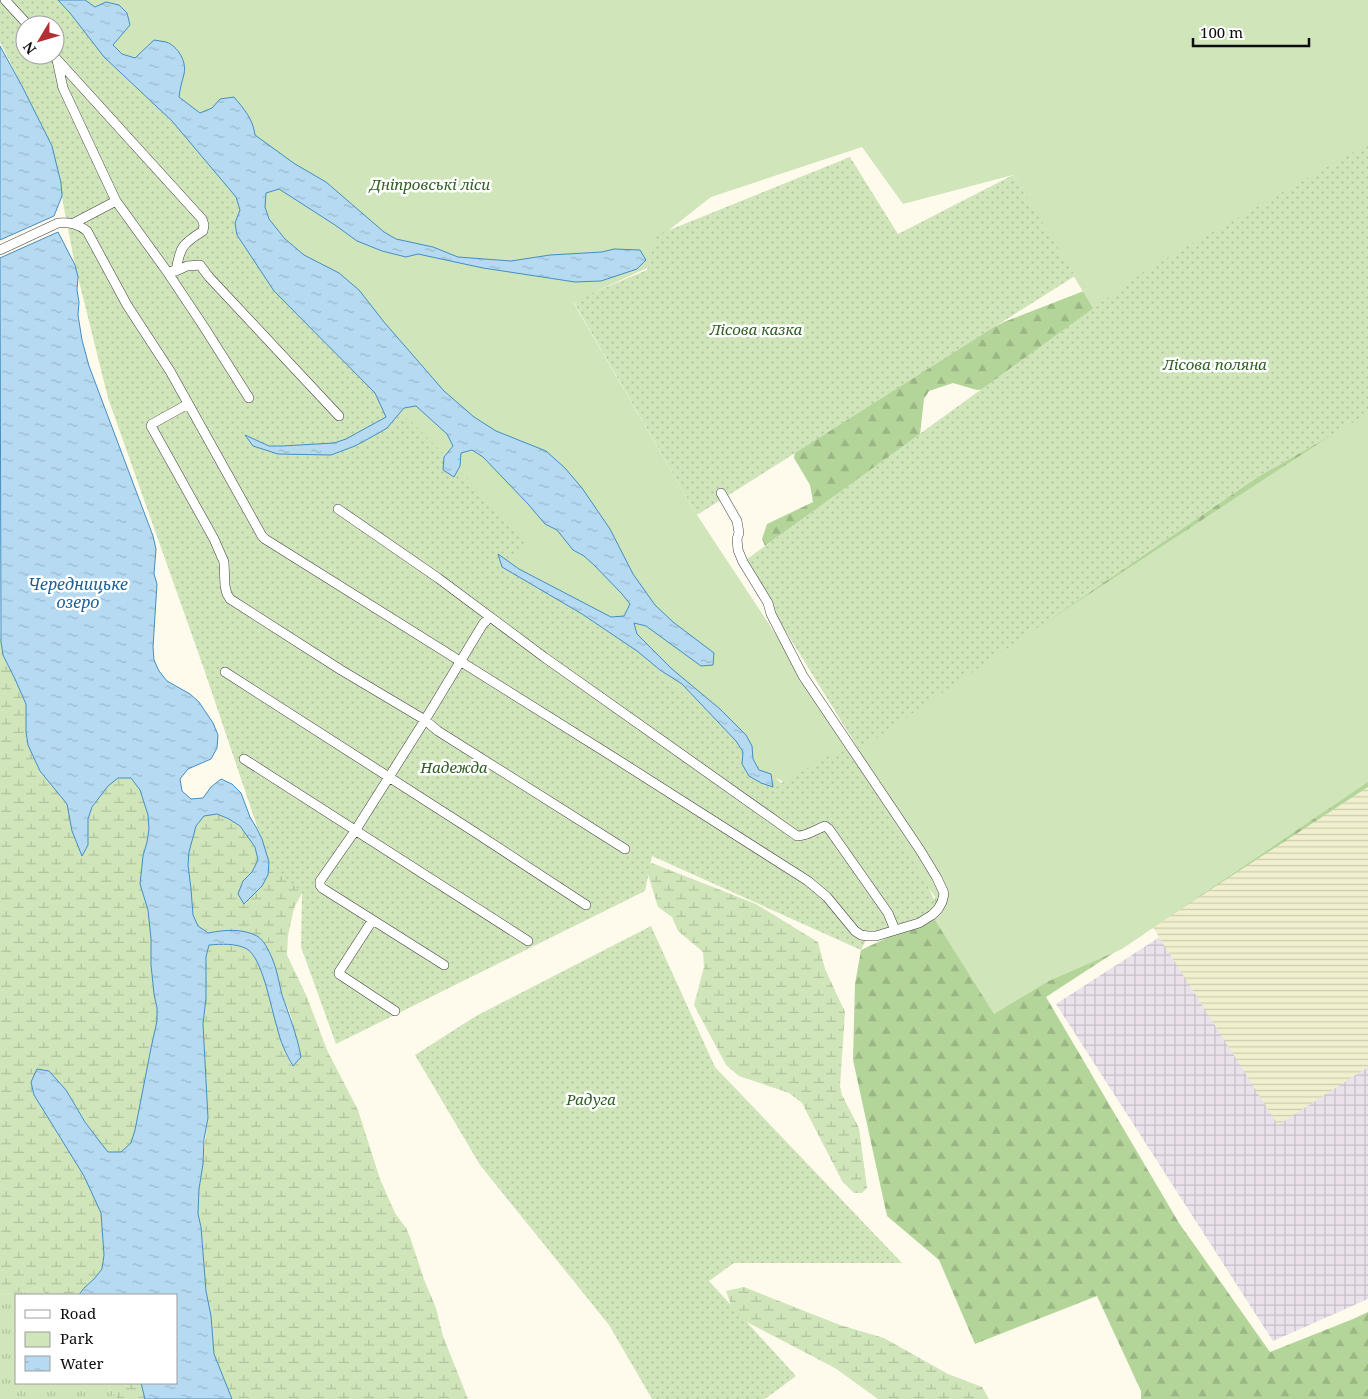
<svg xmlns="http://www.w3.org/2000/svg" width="1368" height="1399" viewBox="0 0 1368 1399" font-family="'Noto Serif',serif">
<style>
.industrial{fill:url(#industrial-grid)}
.farmland{fill:url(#farmland-rules)}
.grass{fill:url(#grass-tufts)}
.forest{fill:url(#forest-firs)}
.wetland{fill:url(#wetland-marsh)}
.park{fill:#d0e5ba}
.garden{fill:url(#garden-dots);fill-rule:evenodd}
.water{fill:url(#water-ripples);stroke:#428ec3}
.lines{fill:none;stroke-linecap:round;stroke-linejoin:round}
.street-casing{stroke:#3f3f3f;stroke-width:10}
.street{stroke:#fff;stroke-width:9}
.labels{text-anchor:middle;stroke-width:5;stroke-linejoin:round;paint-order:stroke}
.park-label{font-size:15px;font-style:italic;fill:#2e5f22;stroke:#fff}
.water-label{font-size:16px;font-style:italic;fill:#1f6095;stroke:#fff}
</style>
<defs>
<pattern id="industrial-grid" width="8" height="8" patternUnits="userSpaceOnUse" patternTransform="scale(1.25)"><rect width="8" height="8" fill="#eae1eb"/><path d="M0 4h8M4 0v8" fill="none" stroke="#c8c0c8"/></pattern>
<pattern id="farmland-rules" width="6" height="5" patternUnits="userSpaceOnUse" patternTransform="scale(1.25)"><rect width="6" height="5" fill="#f2efcf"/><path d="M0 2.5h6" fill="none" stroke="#ceccb1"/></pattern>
<pattern id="grass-tufts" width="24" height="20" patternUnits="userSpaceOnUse" patternTransform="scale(1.25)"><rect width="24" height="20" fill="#d0e5ba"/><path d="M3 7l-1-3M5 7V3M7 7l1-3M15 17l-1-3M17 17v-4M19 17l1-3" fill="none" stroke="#b1c39f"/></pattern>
<pattern id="forest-firs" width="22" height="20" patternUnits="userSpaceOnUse" patternTransform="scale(1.25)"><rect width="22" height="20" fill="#b4d59a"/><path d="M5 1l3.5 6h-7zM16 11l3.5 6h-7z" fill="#9ab684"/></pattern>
<pattern id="wetland-marsh" width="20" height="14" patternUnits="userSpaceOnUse" patternTransform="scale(1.25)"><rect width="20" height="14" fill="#d0e5ba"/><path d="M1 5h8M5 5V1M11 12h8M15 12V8" fill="none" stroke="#b1c39f"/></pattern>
<pattern id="garden-dots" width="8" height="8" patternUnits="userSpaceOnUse" patternTransform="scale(1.25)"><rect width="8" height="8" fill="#d0e5ba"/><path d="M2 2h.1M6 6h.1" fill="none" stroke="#b1c39f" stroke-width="1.8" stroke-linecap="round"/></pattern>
<pattern id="water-ripples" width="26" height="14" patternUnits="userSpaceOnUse" patternTransform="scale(1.25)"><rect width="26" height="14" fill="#b6daf1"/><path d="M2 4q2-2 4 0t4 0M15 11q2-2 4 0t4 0" fill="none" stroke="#9bbacd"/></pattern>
</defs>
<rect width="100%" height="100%" fill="#fefbed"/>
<path class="industrial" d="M1368,802V1299L1273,1341L1056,1004Z"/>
<path class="farmland" d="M1368,787V1067L1278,1125L1152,926Z"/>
<path class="grass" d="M35,1287L41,1289L47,1295H16V1383H108L117,1399H0V1295L25,1291Z"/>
<path class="forest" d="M1107,282L1133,294L995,388L977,390L953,383L929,391L924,399L920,435L765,546L762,539L767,524L813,502L810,485L794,458L796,442L929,360L1004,322Z
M1368,414V787L1046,997L1179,1223L1270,1352L1353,1319L1368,1312V1399H1141V1391L1097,1296L975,1344L939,1260L887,1216L853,1060L855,984L861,950L908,928L927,913L939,891L859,750L1259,476Z"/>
<path class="wetland" d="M0,632L3,655L15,679L26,704V732L28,745L40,771L68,804L69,817L82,855C93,840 85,833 89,817C91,807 108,780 119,778C123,777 128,778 131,778L140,790L148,815L149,829L147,842L143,856L140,884L148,910L151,939V966L154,994L157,1008V1021L151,1048L135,1130L131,1143L121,1152H108C91,1133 79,1111 66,1090L31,1082L34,1095L84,1176L101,1213L104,1255L102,1269L94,1279L84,1288L79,1295H47L41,1289L35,1287L25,1291L0,1295Z
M217,814C224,817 231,820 238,825C246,831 260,851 257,862C254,870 249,876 243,881L245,904L268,875L269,862L290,879L302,893L294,908L288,936L287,955L307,997L327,1050L358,1110L380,1179L395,1213L406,1228L410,1237L425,1282L436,1308L443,1336L468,1399H232L214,1354L211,1316L206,1291L201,1227L198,1214L199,1189L208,1118L203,1024L206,998V957L209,945C221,944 236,943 247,949C264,959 272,1012 278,1031C281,1043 286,1054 292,1066C292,1051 294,1035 292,1020C290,1011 285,1003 282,995C277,978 273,945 257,936C242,928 223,930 208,933L198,926L193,915L191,889L188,865L189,852L196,825L204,816Z
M652,863L756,904L818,942L825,969L845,1012L840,1086L842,1095L859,1128L867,1188L862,1193H854L842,1181L802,1103L789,1093L739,1076L726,1065L694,1005L704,967L703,952L678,931L672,917L658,907L646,868Z
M744,1287L840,1325L884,1338L948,1374L982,1387L989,1399H878L835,1368L743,1320L732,1308L726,1291Z
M108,1383H141L145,1399H117Z"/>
<path class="park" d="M40,0H1368V145L1100,320L1013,175L903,204L862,147L711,197L664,234L662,261L573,302L697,515L854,753L1016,642L1333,434L1368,413V782L1122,949L1049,981L994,1014L933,917L944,909L834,757L798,789L759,770L502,567L380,403L296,314Z"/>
<path class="garden" d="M0,0H58L185,136L375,393L411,421L531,543L502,567L637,651L781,783L848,745L930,890L938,909L908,928L868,936L861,950L652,856L645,891L336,1044L301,947L302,893L269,862L204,669L108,398L75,265L52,146L0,42ZM25,25H55V55H25Z
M1368,144V414L1259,476L859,750L743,562L1149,268Z
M850,157L898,234L1013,175L1075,276L697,515L573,301L647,270L657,235Z
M651,926L715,1067L902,1263H734L709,1281L796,1376L765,1399H652L609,1325L480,1165L415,1055L476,1016Z"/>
<path class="water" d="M58,0H85L95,7L106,2L119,5L127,13L130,25L113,45L122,54L135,58L154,40C158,41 162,41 166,42C178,46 187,62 184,74C182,82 180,88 179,97L200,113L212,108L220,99L234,97C244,109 253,119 255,135L295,164L326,182L384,232L396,239L433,247L458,257L511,261L550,255L602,252L614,249L640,250L646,260L637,269L601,281L575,282L483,268L418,254L406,257L382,251L357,241L335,225L279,189L266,193L265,207L269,219L285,239L304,255L339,273L359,290L384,322L444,391L474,417L496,431L546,451L565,468L582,488L610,529L633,574L655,605L673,622L714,653L713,665L701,666L646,626L634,623L637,634L672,669L720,709L746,735L752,746L753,759L759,770L771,774L773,787L761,783L749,776L742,764L743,752L736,741L682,684L660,670L637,651L582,614L502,567L498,554L519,569L611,617L624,616L630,604L622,594L594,565L584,556L573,550L557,530L545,524L528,504L483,457L472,450L461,453L460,466L454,477L443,470L444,457L453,446L447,434L416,406L404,408L387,428L377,434L355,446L331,455L278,454L253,446L245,435L269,446H282L334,443L346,439L386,417L375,393L274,291L237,235L235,223L240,210L236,197L172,121L104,57L70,13Z
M0,46L22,86L52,146L61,183L62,196L54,216L0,240Z
M58,232L75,265L78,277L77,290L79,302L78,315L82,340L89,366L153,536L156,549L154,574L157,584L153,647L154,660L159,671L167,681L190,694L199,702L213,723L218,735L217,748L211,759L188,769L180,779L182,791L191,799L203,798L211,787L221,779L232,784L241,793L250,817L256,827L262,839L269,862L268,875L262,886L244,904L238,894L243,881L252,872L258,860L255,847L240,826L229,819L217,814L204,816L196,826L189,852L188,865L191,889L193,915L198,926L208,933C223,930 242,928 257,936C264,940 269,951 272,958C277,969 279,983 282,995C289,1015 297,1035 301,1057L293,1066C286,1054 280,1041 277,1027C271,1009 263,959 247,949C236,943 221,944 209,945L206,957V998L203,1024L208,1118L204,1139L203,1164L199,1189L198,1214L201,1227L206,1291L211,1316L214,1354L232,1399H145L141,1383H176V1295H79L84,1288L94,1279L102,1269L104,1255L101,1213L84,1176L34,1095L31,1082L37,1069L49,1071L66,1090L85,1122L100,1142L108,1152H121L131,1143L135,1130L151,1048L157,1021V1008L154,994L151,965V939L148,910L140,884L143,856L147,842L149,829L148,815L140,790L131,778H118L108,786L92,807L88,819V845L82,856L72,831L67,804L40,771L28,745L26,732V704L15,679L3,655L1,642L0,258Z"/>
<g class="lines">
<g class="street-casing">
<path id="street" d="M5,0L28,25
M53,55L202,219L204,225L203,231C182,244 180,247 176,271
M57,60L63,88L116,201L166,270L204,327L249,398
M74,223L116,201
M0,250L58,223C70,222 78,224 87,231L127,305L170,371L262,536L265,539L610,755L808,881L827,897L855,931L861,935L868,936H876L919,923L932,915L938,909L942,902L944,894L943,891L937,878L920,850L803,676L771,614L768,603L743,562L738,550L737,539L739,533L737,521L721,493
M172,271H176L187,266L200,265L209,277L339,416
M188,404L152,424L151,426L214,539L224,562L225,586L227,594L230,599L341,670L425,720L438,731L625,849
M338,509L438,578L544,657L797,836C808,836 814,830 825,826L829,829L888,913L895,930
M225,672L473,831L586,905
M244,759L528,941
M372,921L339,972V974L395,1011
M444,965L322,888L320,885V881L355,831L425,720L483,624L490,617"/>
</g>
<use href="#street" class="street"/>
</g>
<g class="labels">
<g class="park-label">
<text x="430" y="190">Дніпровські ліси</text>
<text x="756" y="335">Лісова казка</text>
<text x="1215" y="370">Лісова поляна</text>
<text x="454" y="773">Надежда</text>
<text x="591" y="1105">Радуга</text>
</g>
<g class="water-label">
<text x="78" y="590">Чередницьке<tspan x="78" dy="18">озеро</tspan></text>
</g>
</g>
<rect x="15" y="1294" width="162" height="90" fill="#ffffff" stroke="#9e9e9e"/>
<rect x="25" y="1310" width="25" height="8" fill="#ffffff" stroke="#9e9e9e"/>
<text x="60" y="1319" font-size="15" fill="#0c0c0c">Road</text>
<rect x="25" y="1332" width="25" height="15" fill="#d0e5ba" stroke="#9e9e9e"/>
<text x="60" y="1344" font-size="15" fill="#0c0c0c">Park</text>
<rect x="25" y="1356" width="25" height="15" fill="url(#water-ripples)" stroke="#9e9e9e"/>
<text x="60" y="1369" font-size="15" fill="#0c0c0c">Water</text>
<g transform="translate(40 40) rotate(232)"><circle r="24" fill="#ffffff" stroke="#9e9e9e"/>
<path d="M0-4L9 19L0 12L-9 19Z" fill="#b22f33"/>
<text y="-8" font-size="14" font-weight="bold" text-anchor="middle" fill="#0c0c0c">N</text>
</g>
<path d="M1193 38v8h116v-8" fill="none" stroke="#0c0c0c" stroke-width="2.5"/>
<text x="1200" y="38" font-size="15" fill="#0c0c0c" stroke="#ffffff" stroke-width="4" paint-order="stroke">100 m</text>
</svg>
